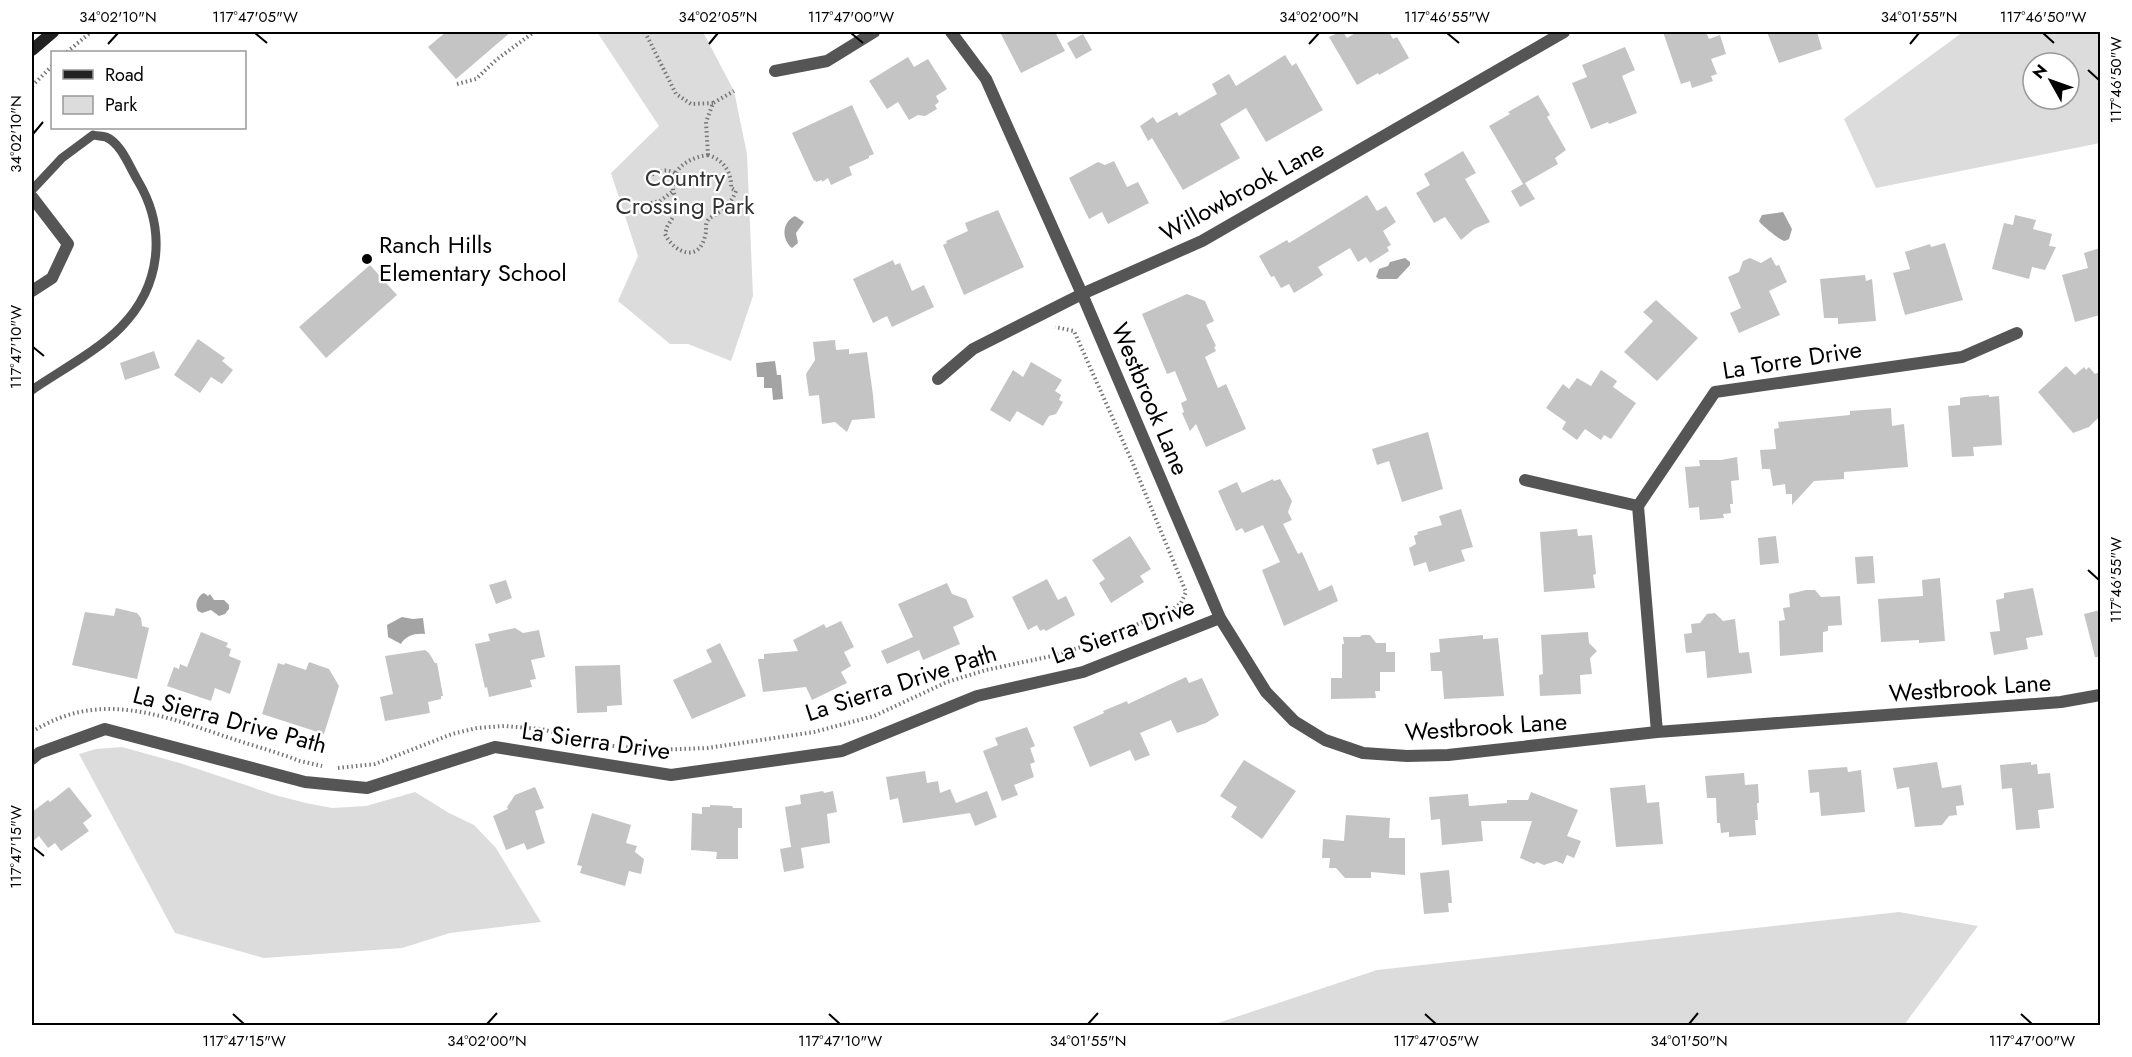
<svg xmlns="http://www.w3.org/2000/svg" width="2132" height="1057" viewBox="0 0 2132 1057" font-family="Jost,sans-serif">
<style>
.green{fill:#dcdcdc;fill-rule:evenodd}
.water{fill:#a3a3a3}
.building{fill:#c4c4c4}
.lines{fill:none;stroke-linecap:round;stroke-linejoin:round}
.path{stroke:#777;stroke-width:4;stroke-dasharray:1.5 3;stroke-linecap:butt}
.service{stroke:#555;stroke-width:9}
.minor{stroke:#555;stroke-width:12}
.secondary{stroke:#222;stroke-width:12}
.ticks{fill:none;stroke:#000;stroke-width:2}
.poi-dot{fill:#000;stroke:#fff;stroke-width:2}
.labels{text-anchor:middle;stroke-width:4.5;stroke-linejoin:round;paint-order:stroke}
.park-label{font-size:24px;fill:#333;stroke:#fff}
.street-label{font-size:24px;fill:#000;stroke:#fff}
.poi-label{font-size:24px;fill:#000;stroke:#fff;text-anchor:start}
.neatline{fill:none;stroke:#000;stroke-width:2}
.ticks-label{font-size:15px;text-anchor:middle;fill:#000}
</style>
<rect width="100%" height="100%" fill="#fff"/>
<path class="green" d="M597,32H703L734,91L747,154L753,296L731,361L688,344H670L618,301L638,256L611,173L659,126Z
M1963,32H2100V143L1876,188L1844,119ZM2033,63H2069V99H2033Z
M122,747L183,764L275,795L306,803L332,808L366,806L415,792L449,813L474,825L496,848L541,922L450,933L402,948L264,958L175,933L79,754L96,749Z
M1899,912L1978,926L1904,1025H1212L1377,970Z"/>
<path class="water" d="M1783,212L1792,229L1789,239C1787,240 1785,241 1784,241C1780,240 1760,224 1759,221L1762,215Z
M795,216L804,222L796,233L798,243L792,248C781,239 782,222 795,216Z
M1405,258L1410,262V265L1397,279H1379L1376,277L1379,269L1388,266L1390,262Z
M775,361L777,375H781L783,399L773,400L772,388H764V377H757L756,363Z
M204,593L208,596L210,594L214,600H224L229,605V609L225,614L219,616L211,610L202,613L198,611C194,605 198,595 204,593Z
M402,617L413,619L423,618L425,634C416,633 406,635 401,644L388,637L387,625Z"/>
<path class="building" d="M446,32H511L456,79L428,47Z
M1000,32H1055L1065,51L1021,73Z
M1340,32H1343L1347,38L1357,32H1389L1393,39L1397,37L1409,58L1379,75L1378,73L1357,85L1329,37Z
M1663,32H1706L1709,39L1720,35L1726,54L1711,59L1717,74L1711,76L1713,81L1692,88L1690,81L1681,84Z
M1767,32H1817L1822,49L1779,63Z
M1083,34L1092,50L1076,59L1067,43Z
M1625,47L1635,70L1622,76L1637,113L1609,124L1608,122L1591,129L1572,83L1587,77L1582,65Z
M1285,55L1292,66L1296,63L1323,110L1266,142L1246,108L1220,124L1240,158L1183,190L1152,138L1148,141L1140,126L1153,117L1157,123L1177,112L1179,116L1217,94L1212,84L1229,74L1236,86Z
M908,57L914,67L928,59L947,89L936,96L939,102L935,105L937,109L925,116L918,115L909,120L898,102L887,109L869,81Z
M1538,95L1550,115L1547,117L1566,150L1555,158L1558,164L1525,183L1535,199L1520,207L1511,191L1523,184L1489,126L1510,114L1508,112Z
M852,105L874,154L869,156V158L849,167L852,175L831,185L828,178L822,182V180L816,182L815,180L814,181L792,133Z
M1463,151L1476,173L1465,179L1490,222L1474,229L1461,240L1445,217L1434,223L1416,193L1430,185L1424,174Z
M1114,161L1127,187L1138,182L1149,203L1108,224L1102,212L1089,219L1069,178L1098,162L1105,165Z
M1367,195L1377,211L1386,206L1396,222L1383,231L1391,245L1387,247L1389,251L1370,263L1366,257L1358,262L1350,248L1318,267L1323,275L1312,282L1294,293L1289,284L1281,288L1274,276L1271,277L1259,256L1287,240L1289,243Z
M998,210L1024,267L964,295L943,245L947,243L946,241L968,231L965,223Z
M2015,215L2036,220L2033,229L2052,234L2049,246L2056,247L2045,270L2032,267L2029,279L1992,269L2004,223L2013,225Z
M1945,243L1963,300L1905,315L1893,273L1910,269L1905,252L1930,244L1931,247Z
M2100,248V315L2075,322L2062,275L2088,268L2084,253Z
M1771,257L1776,266L1779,265L1787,282L1769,291L1780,315L1739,333L1730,313L1741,308L1728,277L1739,272L1743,261L1750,258L1761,263Z
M893,260L895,265L900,263L912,291L924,285L934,307L892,327L887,316L873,323L853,279Z
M370,265L397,295L326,358L299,327Z
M1865,275L1866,281L1872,279L1876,321L1838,324V318H1824L1820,279Z
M1187,294L1205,301L1214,321L1206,325L1216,346L1214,347L1216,351L1205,357L1218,388L1226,384L1246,429L1206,447L1196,424L1190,431L1182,413L1184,412L1181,403L1187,400L1175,371L1167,374L1142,314Z
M1656,300L1698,338L1657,381L1624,352L1653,321L1643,312Z
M198,339L225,358L222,361L233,370L222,384L211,377L200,393L174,375Z
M835,340L836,350L849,349V354L867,352L873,395L875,418L852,420L847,432L835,422L822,424L819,395L809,396L806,374L815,360L813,342Z
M154,351L160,368L125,380L120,363Z
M1031,362L1062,380L1055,391L1061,395L1059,400L1063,402L1056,414L1049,416L1043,426L1017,411L1010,422L990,410L1013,370L1023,377Z
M2066,366L2075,375L2084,367L2086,370L2089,367L2095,374L2100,372V416L2089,427L2073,433L2038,392Z
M1601,370L1617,381L1613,387L1636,403L1611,439L1604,435L1601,440L1585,429L1577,440L1562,429L1566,422L1546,408L1563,384L1569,389L1577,378L1591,386Z
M1989,395V397L1999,396L2002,445L1973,447L1974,456L1952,457L1948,406L1960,405V398L1964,397Z
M1891,408L1892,426L1904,424L1908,467L1844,472V479L1814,481L1792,505V494H1786L1785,484L1773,486L1770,469H1762L1760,450L1776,449L1774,429L1779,428L1778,422L1850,415V411Z
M1428,432L1443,489L1402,502L1389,461L1377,465L1372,449Z
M1737,457L1739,480L1731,481L1733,504H1730L1731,513L1723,514L1724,518L1700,520L1699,507L1689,508L1685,467L1700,466L1699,460H1721Z
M1273,479L1274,481L1280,479L1292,501L1288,512L1292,520L1283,524L1298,554L1302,552L1319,591L1332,585L1338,601L1284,626L1262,570L1280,562L1263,525L1245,533L1242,528L1236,531L1218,491L1237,482L1242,493Z
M1461,509L1473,547L1461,550L1465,561L1429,572L1426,562L1414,566L1409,548L1416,544L1414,536L1418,534L1417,532L1442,525L1439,516Z
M1577,529L1578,536L1592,535L1596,574L1593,575L1595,588L1544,592L1540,532Z
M1130,536L1151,569L1140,576L1144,582L1111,603L1099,583L1105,579L1092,560Z
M1776,536L1779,563L1760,565L1758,538Z
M1873,556L1875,583L1857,584L1855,557Z
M1940,578L1945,641L1919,643V640L1881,642L1878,599L1923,596L1922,580Z
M1047,579L1058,600L1066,596L1075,615L1046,631L1044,629L1040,631L1037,625L1028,630L1012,597Z
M506,580L512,598L496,604L489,585Z
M947,583L952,594L966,599L974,617L953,627L960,644L923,660L919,650L887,664L881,651L913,637L898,604Z
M2033,588L2043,635L2026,638L2028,649L1994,655L1990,632L2000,631L1996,600L2004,598V593Z
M1806,590H1815L1821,597L1840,596L1842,625L1828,626V631L1823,632V652L1780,656L1779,621L1785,620L1783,608L1790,607L1789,594Z
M116,608L137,613L141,618L142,626L149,628L137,679L72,665L85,612L114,616Z
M2100,610V657H2095L2084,614Z
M1715,613L1723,621L1735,619L1739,653L1749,652L1752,673L1707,678L1705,651L1686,653L1684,634L1692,633L1691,624L1700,623L1707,614Z
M841,621L854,647L844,652L851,666L841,672L847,683L812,700L806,687L763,692L758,659H764V654L798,651L793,640L824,624L826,628Z
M515,628L523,633L539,630L545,657L531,660L536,679L530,680L532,687L489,697L487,687L485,688L475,644L490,641L488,634Z
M201,632L228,643L226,647L231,649L229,656L241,661L230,694L215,688L211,701L167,686L174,667L179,669L180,664L187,667Z
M1588,632L1589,643L1597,651L1590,658L1592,674L1580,675L1581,694L1540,696L1539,675L1543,674L1541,635Z
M1362,635H1370L1376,643H1386V652H1395V672H1380V691H1375L1376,698L1331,699V678H1342V644H1344L1343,637H1360Z
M1483,635V639L1498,638L1504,696L1444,699L1442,671H1431L1430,653L1440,652L1439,639Z
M720,643L746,696L692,719L673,680L712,662L706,650Z
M425,650L429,653L435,663H437L443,696H441V699L428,702L430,713L385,721L380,697L393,694L385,656Z
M309,662L329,669L339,686L324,734L262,714L278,663L284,665L285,663L306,670Z
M620,665L622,705L607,706V712L577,713L575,666Z
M1186,677L1189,683L1202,678L1219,715L1206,723L1177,733L1171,720L1140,733L1150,755L1135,761L1130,750L1090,767L1073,727L1104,713L1103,711L1127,701L1128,704Z
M1027,727L1035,746L1030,748L1035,762L1030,764L1034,777L1014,785L1018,795L1002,801L983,751L998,745L995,738Z
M1244,760L1296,791L1262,839L1231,817L1237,807L1220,796Z
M1937,762L1942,788L1961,785L1964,805L1956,806L1957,815L1949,816L1942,825L1915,827L1909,787L1897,789L1893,768Z
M2031,762V765L2037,764L2038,774L2050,773L2054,808L2038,810L2040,828L2016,830L2012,788L2002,789L2000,765Z
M1847,767L1848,772L1861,770L1865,812L1821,816L1819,792L1810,793L1808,770Z
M925,771L927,783L938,781L940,793L950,789L956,803L987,791L997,817L975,826L970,813L903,823L898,798L890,800L886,777Z
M1744,773L1745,785L1758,784L1759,803H1757L1758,820H1755L1756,835L1729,837V832L1721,833L1720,823H1717L1716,798H1707L1705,776Z
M1645,785L1647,803L1659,802L1663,844L1616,847L1610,788Z
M69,787L92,816L83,823L89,831L61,851L55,843L48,848L39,836L32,842V812L48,800L50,802Z
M535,787L544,808L535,811L545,843L527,850L524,843L506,850L493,816L508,809L507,807L515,795Z
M823,791L824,793L833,791L837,812L827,814L830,843L801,848L804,868L784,872L780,849L791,847L785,807L801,804L800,795Z
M1531,792L1578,810L1567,836L1581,841L1574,858L1567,855L1563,864L1556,861L1544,865L1537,862L1534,864L1520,858L1532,821H1481L1483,841L1442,845L1440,819L1431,820L1429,797L1468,794L1469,806L1507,803V800H1528Z
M710,805L732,806L733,808H742V828H738V859H716L717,852L691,850L692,813L702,814V807H710Z
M592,813L631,825L626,843L637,846L635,852L644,859L641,874L629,871L625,886L580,873L582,866L577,865Z
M1346,815L1390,818L1389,838H1405V875L1371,872V878H1345L1336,868H1329L1330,858H1322L1323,839L1344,841Z
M1449,870L1452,903H1448L1449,912L1424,914L1420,873Z"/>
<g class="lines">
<path class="path" d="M645,32L676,94L691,104L713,103
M67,52L91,32
M457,84L476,79L496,60L534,32
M32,86L52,66
M708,155C724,160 732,173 731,188L736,191C732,201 727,207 718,213C714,216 709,217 707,222C705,226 707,231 705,236C699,263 674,253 665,234L667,227L678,209C678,201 672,193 673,185C673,166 692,157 708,155Z
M708,155L706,122L713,103L734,91
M648,177C658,171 665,168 675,173
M651,203L660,201L673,191
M32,732C96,691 156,713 221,735C247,744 274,751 300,761L322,766
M338,768L375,764L452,734L477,728L504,726L541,729L603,745L654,750L708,748L814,732L874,716L947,682L986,670L1052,656L1094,643L1173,609L1181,603L1186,592L1134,466L1074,331L1055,327"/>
<path class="service" d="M32,190L62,158L93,135C97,136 102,136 106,137C121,143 130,168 138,181C167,230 161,286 121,327C99,350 58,372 32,390"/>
<path class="minor" d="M951,32L986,79L1082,294L1220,618L1266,692L1294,721L1325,740L1363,753L1407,756L1448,755L1657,732L2061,702L2100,695
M775,71L827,61L874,32
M32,197L68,244L52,278L32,291
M938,379L973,349L1082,294L1202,241L1564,32
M1525,480L1638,506
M1657,732L1638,506L1715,392L1962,357L2017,333
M32,759L39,753L105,729L305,782L367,788L495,747L671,775L842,751L977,696L1083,672L1220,618"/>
<path class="secondary" d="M32,50L53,32"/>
</g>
<path class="ticks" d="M255,33L267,43M851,33L863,43M1447,33L1459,43M2043,33L2054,43M108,44L118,33M709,44L718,33M1309,44L1319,33M1910,44L1919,33M2088,70L2099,80M33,134L43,122M33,347L44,356M2088,570L2099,580M33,847L44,856M233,1014L244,1024M829,1014L840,1024M1425,1014L1436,1024M2021,1014L2032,1024M487,1024L497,1013M1088,1024L1098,1013M1689,1024L1698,1013"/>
<circle class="poi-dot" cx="367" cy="259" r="6"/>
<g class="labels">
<g class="park-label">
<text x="685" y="186">Country<tspan x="685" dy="28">Crossing Park</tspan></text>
</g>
<g class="street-label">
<text transform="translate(1242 191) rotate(-29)" y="8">Willowbrook Lane</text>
<text transform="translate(1792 360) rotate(-9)" y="8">La Torre Drive</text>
<text transform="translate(1150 399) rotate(67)" y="8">Westbrook Lane</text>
<text transform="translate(1123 631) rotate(-20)" y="8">La Sierra Drive</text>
<text transform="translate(901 683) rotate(-18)" y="8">La Sierra Drive Path</text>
<text transform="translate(1970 688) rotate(-4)" y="8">Westbrook Lane</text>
<text transform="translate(230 720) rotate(15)" y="8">La Sierra Drive Path</text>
<text transform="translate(1486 727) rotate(-4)" y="8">Westbrook Lane</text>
<text transform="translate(596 741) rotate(8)" y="8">La Sierra Drive</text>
</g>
<g class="poi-label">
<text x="379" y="253">Ranch Hills<tspan x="379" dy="28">Elementary School</tspan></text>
</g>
</g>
<rect width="2132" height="1057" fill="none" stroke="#ffffff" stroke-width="66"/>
<rect x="51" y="51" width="195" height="78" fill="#ffffff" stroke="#999999" stroke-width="1.5"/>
<rect x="63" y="70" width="30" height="9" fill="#222222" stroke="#999999" stroke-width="1.5"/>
<text x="105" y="81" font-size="18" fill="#000000">Road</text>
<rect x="63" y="96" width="30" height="18" fill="#dcdcdc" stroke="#999999" stroke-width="1.5"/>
<text x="105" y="111" font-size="18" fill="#000000">Park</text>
<g transform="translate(2051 81) rotate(310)"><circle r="28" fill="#ffffff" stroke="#999999" stroke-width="1.5"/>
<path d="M0-4.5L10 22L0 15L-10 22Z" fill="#000000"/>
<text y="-9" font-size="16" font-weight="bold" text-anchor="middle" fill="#000000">N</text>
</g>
<rect x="33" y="33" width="2066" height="991" class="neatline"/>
<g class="ticks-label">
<text x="118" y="22">34°02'10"N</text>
<text x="255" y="22">117°47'05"W</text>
<text x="718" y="22">34°02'05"N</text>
<text x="851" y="22">117°47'00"W</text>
<text x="1319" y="22">34°02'00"N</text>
<text x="1447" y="22">117°46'55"W</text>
<text x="1919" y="22">34°01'55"N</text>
<text x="2043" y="22">117°46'50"W</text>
<text transform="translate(2116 80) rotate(-90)" y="5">117°46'50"W</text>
<text transform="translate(16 134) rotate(-90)" y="5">34°02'10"N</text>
<text transform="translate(16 347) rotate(-90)" y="5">117°47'10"W</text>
<text transform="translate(2116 580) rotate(-90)" y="5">117°46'55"W</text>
<text transform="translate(16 847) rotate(-90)" y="5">117°47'15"W</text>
<text x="244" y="1046">117°47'15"W</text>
<text x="487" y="1046">34°02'00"N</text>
<text x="840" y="1046">117°47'10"W</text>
<text x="1088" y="1046">34°01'55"N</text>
<text x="1436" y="1046">117°47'05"W</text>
<text x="1689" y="1046">34°01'50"N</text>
<text x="2032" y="1046">117°47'00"W</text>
</g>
</svg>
